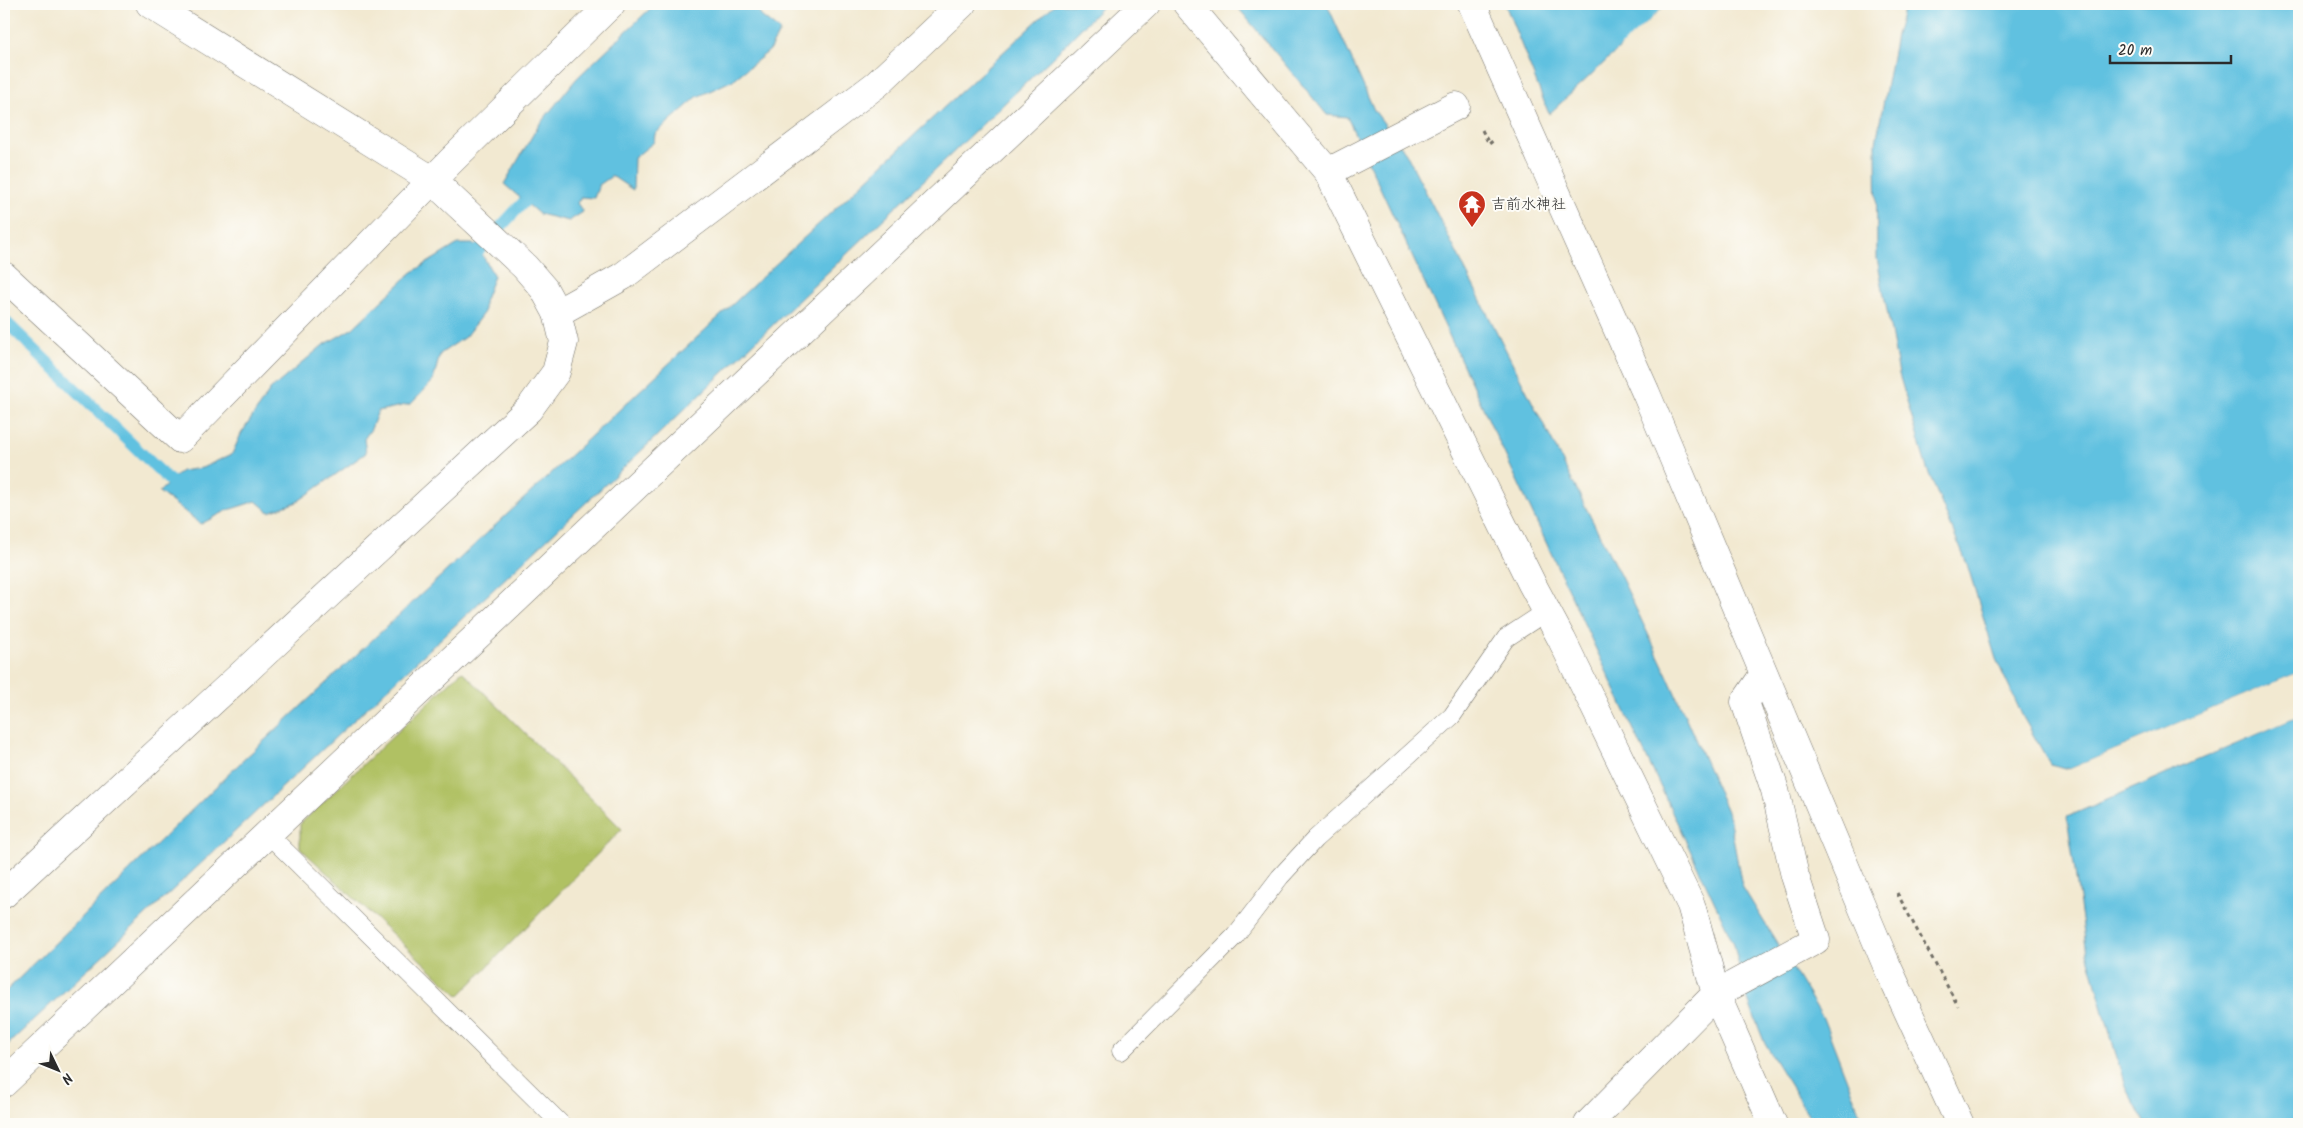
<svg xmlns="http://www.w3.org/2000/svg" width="2303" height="1128" viewBox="0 0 2303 1128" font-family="Kalam,'Klee One',sans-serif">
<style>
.green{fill:#b0c164;stroke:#6e7648}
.water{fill:#61c1e0;stroke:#467686}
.pier{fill:#f2e9d1}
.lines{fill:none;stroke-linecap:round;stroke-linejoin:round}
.stream{stroke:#61c1e0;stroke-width:12}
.service-casing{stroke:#716e65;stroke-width:19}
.minor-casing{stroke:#716e65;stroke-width:29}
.tertiary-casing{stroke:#716e65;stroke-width:29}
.path{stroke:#716e65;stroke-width:3;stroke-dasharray:4 4;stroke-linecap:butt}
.service{stroke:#fff;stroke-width:18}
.minor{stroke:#fff;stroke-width:28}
.tertiary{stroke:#fff;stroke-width:28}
.labels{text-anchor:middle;stroke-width:4;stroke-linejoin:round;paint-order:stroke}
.poi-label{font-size:15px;fill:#2b2b2b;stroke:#fdfcf7;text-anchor:start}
</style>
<rect width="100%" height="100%" fill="#fdfcf7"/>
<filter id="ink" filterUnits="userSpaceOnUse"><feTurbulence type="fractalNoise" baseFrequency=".02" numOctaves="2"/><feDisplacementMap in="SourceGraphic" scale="10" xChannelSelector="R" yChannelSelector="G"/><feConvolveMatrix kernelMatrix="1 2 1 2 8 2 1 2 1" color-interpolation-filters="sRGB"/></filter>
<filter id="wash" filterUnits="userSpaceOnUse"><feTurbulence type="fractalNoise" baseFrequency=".0096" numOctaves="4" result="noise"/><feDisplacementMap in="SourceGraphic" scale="20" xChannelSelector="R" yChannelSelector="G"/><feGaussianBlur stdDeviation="1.12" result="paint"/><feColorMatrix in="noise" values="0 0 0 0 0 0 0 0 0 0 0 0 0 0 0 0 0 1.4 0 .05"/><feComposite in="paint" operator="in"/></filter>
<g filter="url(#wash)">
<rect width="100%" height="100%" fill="#f2e9d1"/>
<path class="green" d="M462,671L622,829L459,996L300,848V824Z"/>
<path class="water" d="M655,4H755L761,16L780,31L769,51L733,80L697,97L655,134L654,142L634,158L633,190L612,176L599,185L594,198L581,197L577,203L583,212L569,221L539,214L504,184L538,126L577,78Z
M1055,4H1105L1057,53L639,453L4,1048V993L238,765Z
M1235,4H1327L1374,110L1406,153L1622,579L1664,668L1729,816L1742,886L1823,1018L1864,1124H1814L1765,1044L1744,990L1734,944L1347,117L1327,115Z
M1505,4H1667L1549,114Z
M1905,4H2299V672L2070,769L2050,764L2023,717L1996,659L1967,564L1927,469L1899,374L1877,258L1876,143L1896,35Z
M458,244H473L483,256L494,276L484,302V312L465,337L440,354L433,381L411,404L378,411L371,429L364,439L366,453L297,502L269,512L256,501L228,510L201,524L159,492L181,471L202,468L232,454L241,434L270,390L322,346L353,328L411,273Z
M2299,716V1124H2145L2125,1086L2087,953L2067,817Z"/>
<path class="pier" d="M1667,4H1669V5L1614,56L1623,44Z
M2299,672V675L2068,771L2070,769Z
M2299,714V716L2064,817L2066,815Z"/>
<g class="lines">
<path class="stream" d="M467,263L535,190
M4,320L170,481L185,486"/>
</g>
</g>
<g filter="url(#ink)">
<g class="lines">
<g class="service-casing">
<path id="service" d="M268,834L561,1124
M1121,1051L1235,936L1280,877L1315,839L1452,716L1506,638L1547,611"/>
</g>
<g class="minor-casing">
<path id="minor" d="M1187,4L1328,172L1532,584L1562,640L1691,905L1716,994L1773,1124
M1472,4L1646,393L1887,966L1960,1124
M1328,172L1456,106
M4,276L180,439L451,161L611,4
M557,313L623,276L877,84L962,4
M4,1083L1146,4
M1588,1124L1716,994L1816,940L1795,876L1775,790L1745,702L1764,674"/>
</g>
<g class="tertiary-casing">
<path id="tertiary" d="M4,894L529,409L556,372L564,342L557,313L544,289L525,267L432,180L150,4"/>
</g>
<path class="path" d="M1482,130L1489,144L1494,140
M1897,893L1958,1006"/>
<use href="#service" class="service"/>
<use href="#minor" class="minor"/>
<use href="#tertiary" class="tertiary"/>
</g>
</g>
<defs>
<g id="temple-pin" transform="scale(1.4375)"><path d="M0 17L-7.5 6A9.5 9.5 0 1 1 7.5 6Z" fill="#c8321e" stroke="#fdfcf7"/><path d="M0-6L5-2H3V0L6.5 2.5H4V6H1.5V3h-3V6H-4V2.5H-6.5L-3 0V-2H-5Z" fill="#fff"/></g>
</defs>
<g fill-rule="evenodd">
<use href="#temple-pin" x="1472" y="204"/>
</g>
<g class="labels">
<g class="poi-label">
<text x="1491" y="209">吉前水神社</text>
</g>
</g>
<rect width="2303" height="1128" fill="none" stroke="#fdfcf7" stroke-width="20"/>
<g transform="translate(58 1070) rotate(133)" stroke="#fdfcf7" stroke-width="4" paint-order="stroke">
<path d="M0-4L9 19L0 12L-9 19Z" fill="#2b2b2b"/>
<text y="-8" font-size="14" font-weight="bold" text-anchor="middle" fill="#2b2b2b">N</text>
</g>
<path d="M2110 55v8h121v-8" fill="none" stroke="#2b2b2b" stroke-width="2.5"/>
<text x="2118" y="55" font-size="15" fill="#2b2b2b" stroke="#fdfcf7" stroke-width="4" paint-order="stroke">20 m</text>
</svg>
